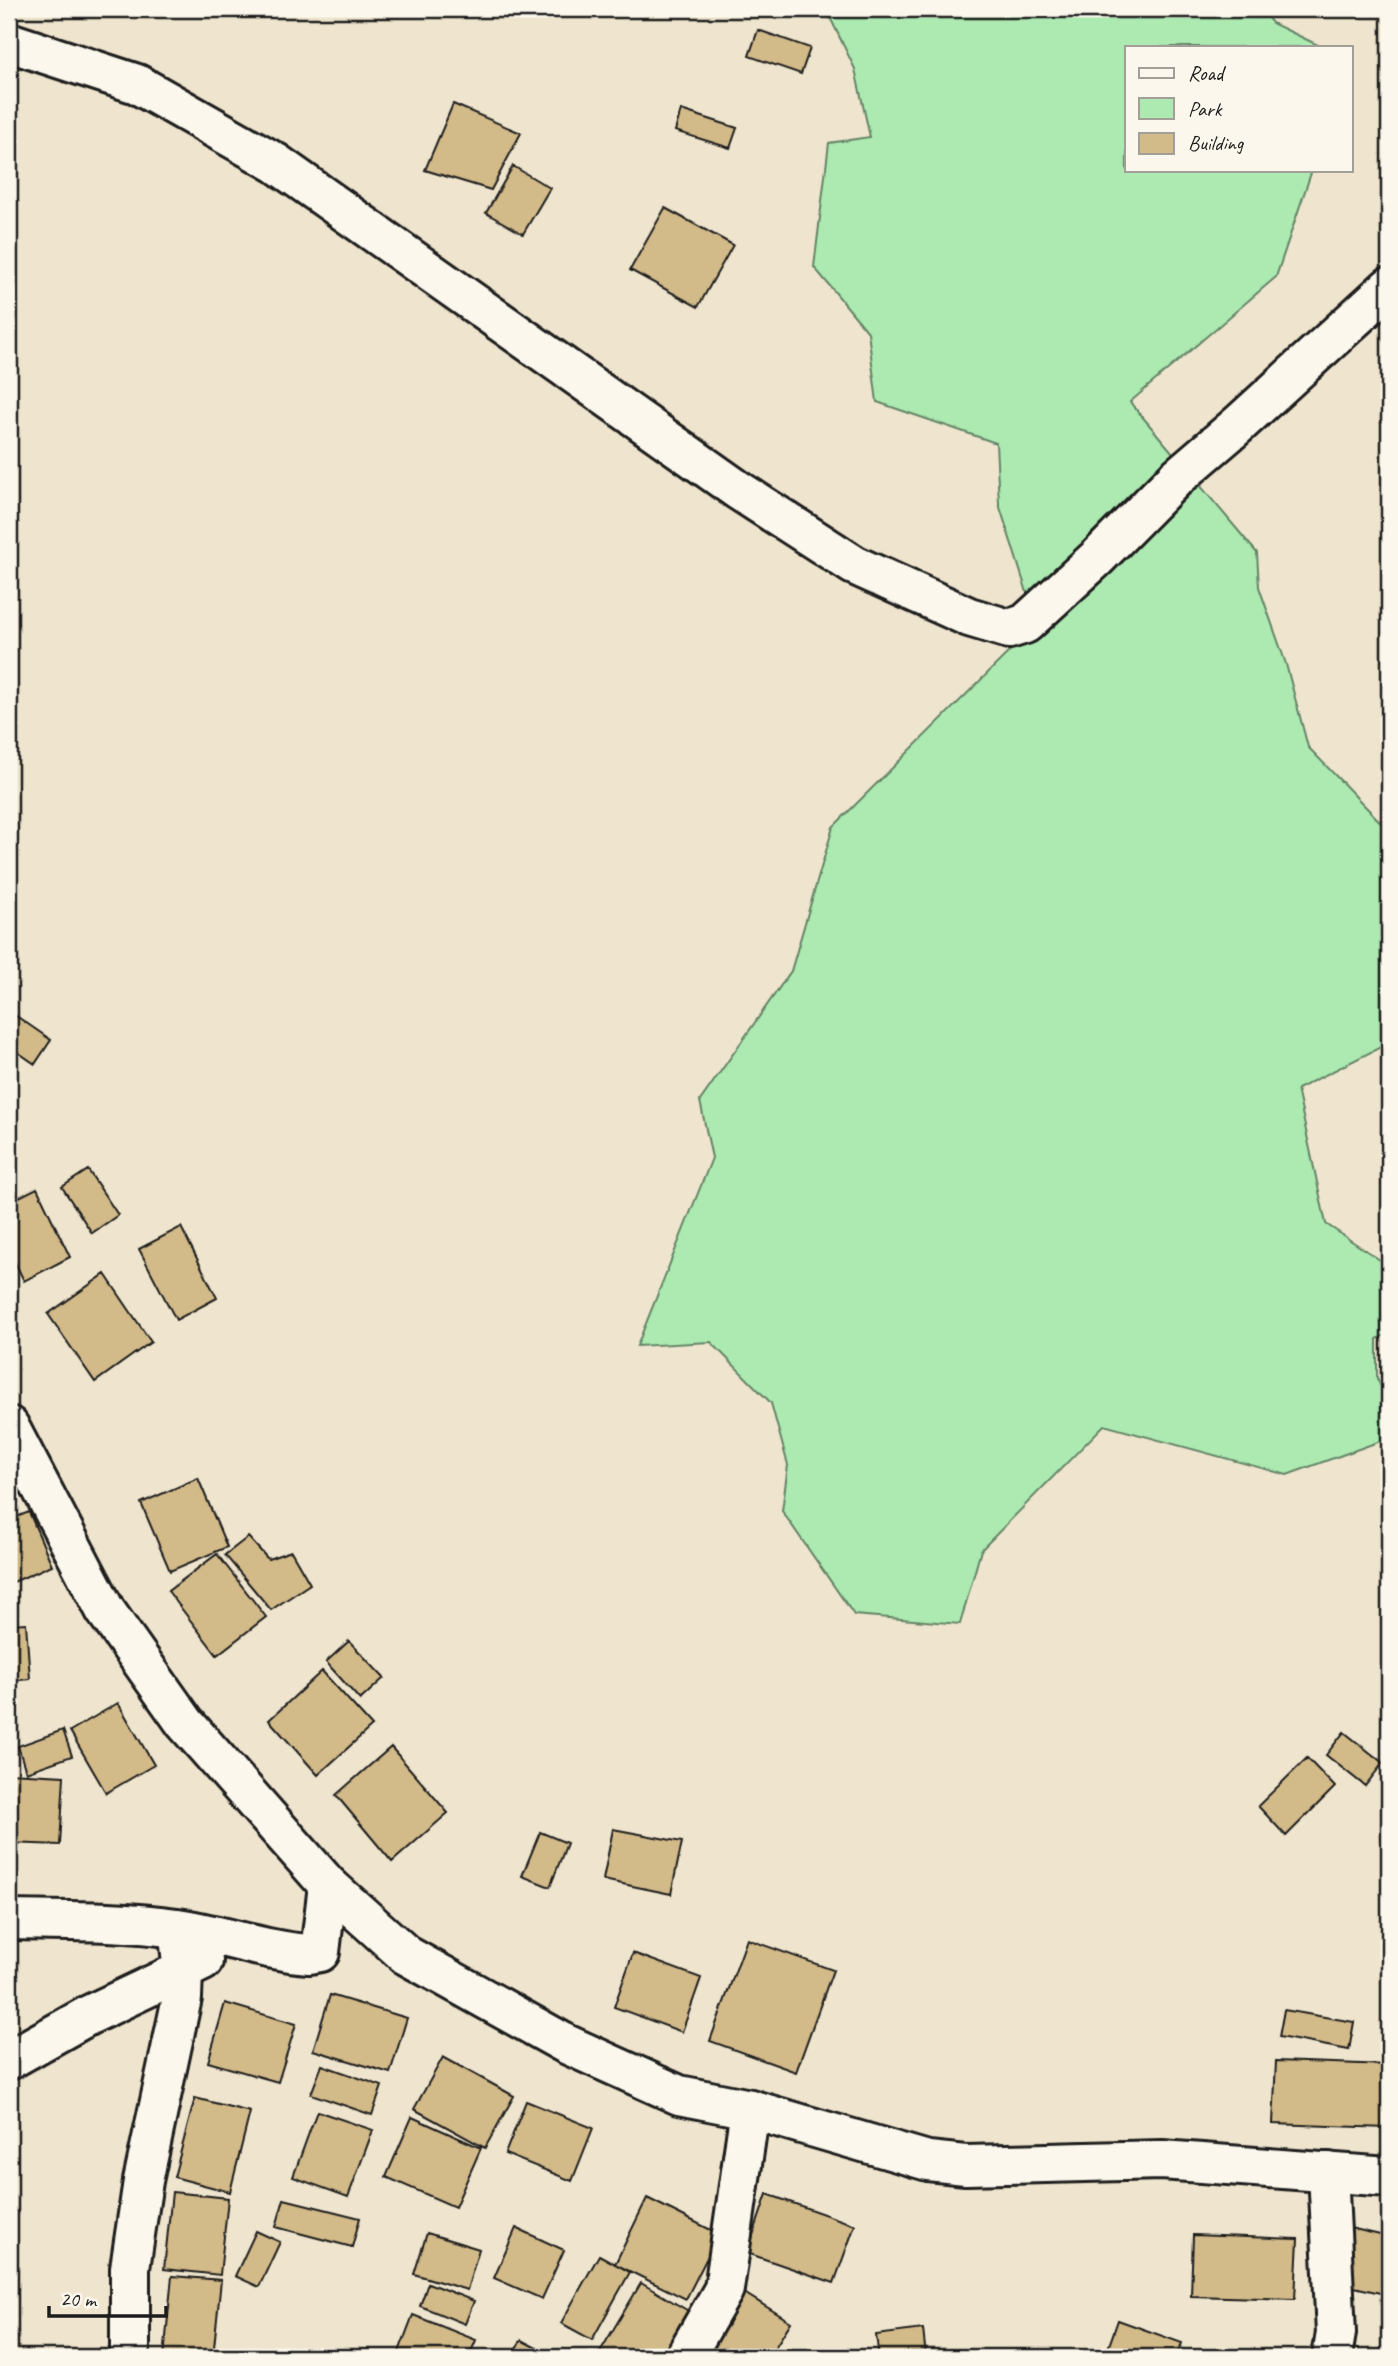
<svg xmlns="http://www.w3.org/2000/svg" width="1398" height="2366" viewBox="0 0 1398 2366" font-family="Caveat,sans-serif">
<style>
.green{fill:#aceab1;stroke:#648366;stroke-width:2}
.building{fill:#d2ba89;stroke:#1c1c1c;stroke-width:2}
.lines{fill:none;stroke-linecap:round;stroke-linejoin:round}
.street-casing{stroke:#1c1c1c;stroke-width:44}
.secondary-casing{stroke:#1c1c1c;stroke-width:44}
.street{stroke:#fbf7ec;stroke-width:38}
.secondary{stroke:#fbf7ec;stroke-width:38}
</style>
<rect width="100%" height="100%" fill="#efe5ce"/>
<filter id="ink" filterUnits="userSpaceOnUse"><feTurbulence type="fractalNoise" baseFrequency=".0143" numOctaves="2"/><feDisplacementMap in="SourceGraphic" scale="14" xChannelSelector="R" yChannelSelector="G"/><feConvolveMatrix kernelMatrix="1 2 1 2 8 2 1 2 1" color-interpolation-filters="sRGB"/></filter>
<g filter="url(#ink)">
<path class="green" d="M826,9H1261L1272,23L1322,47H1127V170H1312L1276,277L1130,402L1257,553L1259,587L1286,664L1308,747L1389,831V1043L1297,1089L1326,1224L1389,1266V1333L1377,1339V1379L1389,1401V1438L1287,1475L1104,1425L981,1550L960,1624L854,1615L782,1511L788,1465L771,1403L711,1342L637,1346L712,1158L700,1101L791,971L833,827L1037,624L999,504L996,443L877,402L868,332L814,267L829,143L870,137L855,69Z"/>
<path class="building" d="M758,30L810,48L801,74L749,56Z
M453,104L521,133L491,190L425,170Z
M681,110L737,128L730,148L675,131Z
M513,166L550,188L523,234L486,213Z
M665,208L733,245L698,307L630,270Z
M9,1011L51,1040L35,1064L9,1046Z
M88,1170L118,1215L92,1233L62,1187Z
M37,1188L70,1257L24,1281L9,1250V1202Z
M181,1227L217,1298L176,1320L139,1249Z
M105,1274L151,1342L95,1382L48,1314Z
M9,1466L13,1489L9,1490Z
M198,1478L227,1547L170,1571L141,1503Z
M29,1512L52,1565L9,1584V1520Z
M248,1537L268,1559L291,1551L310,1584L271,1610L225,1555Z
M217,1554L266,1617L217,1655L168,1591Z
M26,1623L30,1679L9,1681V1624Z
M349,1641L384,1678L360,1700L326,1662Z
M322,1671L372,1726L318,1775L269,1720Z
M118,1703L154,1765L106,1793L70,1731Z
M63,1730L72,1756L26,1772L18,1746Z
M1344,1732L1383,1763L1365,1786L1326,1755Z
M391,1747L448,1813L392,1862L336,1795Z
M1307,1758L1335,1787L1286,1836L1258,1806Z
M9,1773L64,1776L60,1845L9,1843Z
M613,1829L682,1842L671,1894L603,1880Z
M540,1832L567,1843L550,1887L522,1876Z
M747,1939L833,1970L796,2072L710,2041Z
M633,1953L701,1978L682,2032L614,2007Z
M330,1995L407,2018L390,2073L313,2050Z
M225,2003L296,2024L278,2082L208,2062Z
M1284,2010L1354,2022L1349,2050L1279,2037Z
M443,2057L514,2096L485,2148L414,2109Z
M1276,2061L1389,2065L1388,2128L1273,2124Z
M322,2065L382,2086L372,2115L311,2094Z
M195,2098L250,2112L230,2192L174,2177Z
M526,2101L593,2128L572,2181L505,2154Z
M317,2111L373,2130L348,2197L293,2177Z
M412,2117L481,2148L455,2207L386,2177Z
M172,2192L228,2198L220,2275L164,2269Z
M767,2194L855,2225L834,2283L747,2253Z
M647,2198L719,2234L686,2299L615,2264Z
M284,2199L360,2218L352,2247L276,2227Z
M516,2228L564,2250L542,2299L494,2278Z
M1350,2228L1389,2237V2295L1337,2283Z
M256,2231L280,2242L259,2287L235,2276Z
M427,2233L479,2249L467,2290L414,2274Z
M1193,2235L1298,2239L1295,2299L1191,2296Z
M599,2255L630,2272L592,2340L561,2323Z
M172,2276L221,2280L213,2357H164Z
M428,2283L474,2301L465,2324L420,2306Z
M641,2283L697,2316L672,2357H602L598,2355Z
M741,2291L791,2322L769,2357H700Z
M413,2315L476,2340L469,2357H397Z
M1118,2320L1182,2343L1176,2357H1105Z
M923,2329L926,2357H879L876,2335Z
M521,2340L554,2357H512Z"/>
<g class="lines">
<g class="street-casing">
<path id="street" d="M9,42L137,84L276,163L738,490L854,565L969,617L1009,629L1025,624L1097,558L1175,479L1238,425L1389,287
M9,1920C65,1921 121,1920 177,1928C221,1934 264,1951 309,1954L320,1952L328,1885
M9,2060L89,2015L203,1961
M1328,2172L1336,2333L1332,2357
M130,2357V2268L143,2181L182,1998L183,1971L178,1928
M685,2357L724,2289L750,2109"/>
</g>
<g class="secondary-casing">
<path id="secondary" d="M9,1426L105,1610L185,1723L328,1885L406,1955L566,2044L679,2095L750,2109L928,2161L966,2165L1162,2160L1389,2177"/>
</g>
<use href="#street" class="street"/>
<use href="#secondary" class="secondary"/>
</g>
</g>
<rect width="1398" height="2366" fill="none" stroke="#fbf7ec" stroke-width="35"/>
<rect x="18" y="18" width="1363" height="2331" fill="none" stroke="#1c1c1c" stroke-width="2.5" filter="url(#ink)"/>
<rect x="1125" y="46" width="228" height="126" fill="#fbf7ec" stroke="#a29f99" stroke-width="2"/>
<rect x="1139" y="68" width="35" height="10" fill="#fbf7ec" stroke="#a29f99" stroke-width="2"/>
<text x="1188" y="80" font-size="21" fill="#1c1c1c">Road</text>
<rect x="1139" y="98" width="35" height="21" fill="#aceab1" stroke="#a29f99" stroke-width="2"/>
<text x="1188" y="116" font-size="21" fill="#1c1c1c">Park</text>
<rect x="1139" y="133" width="35" height="21" fill="#d2ba89" stroke="#a29f99" stroke-width="2"/>
<text x="1188" y="150" font-size="21" fill="#1c1c1c">Building</text>
<path d="M49 2306v10h117v-10" fill="none" stroke="#1c1c1c" stroke-width="3.5"/>
<text x="60" y="2306" font-size="21" fill="#1c1c1c" stroke="#fbf7ec" stroke-width="5" paint-order="stroke">20 m</text>
</svg>
